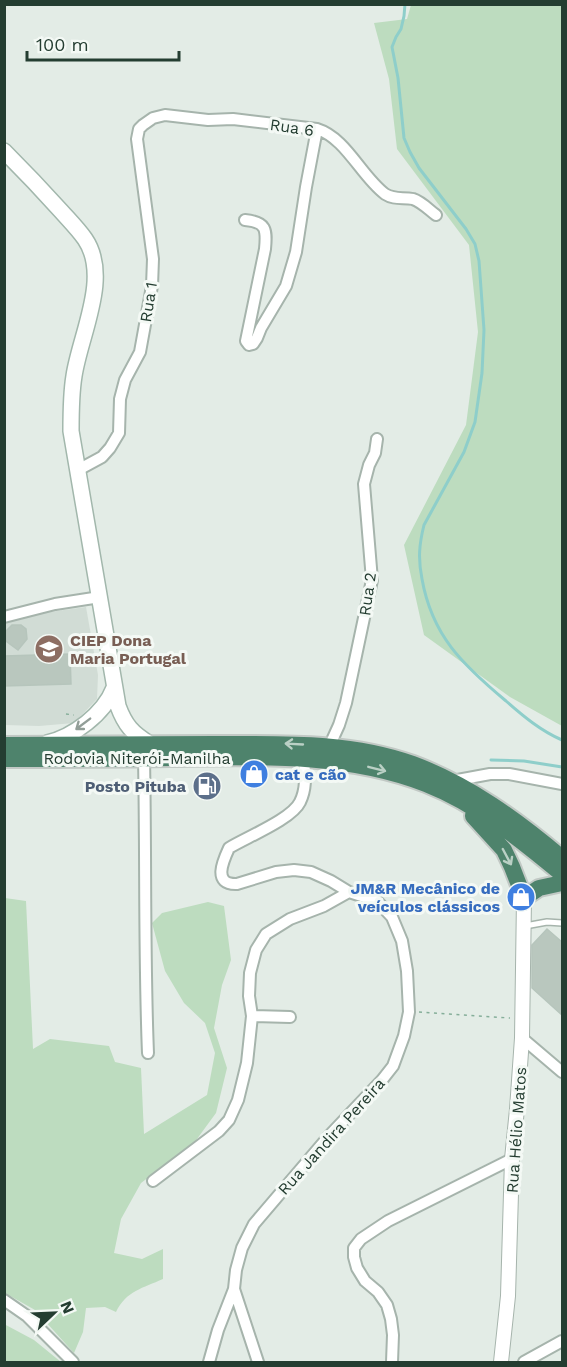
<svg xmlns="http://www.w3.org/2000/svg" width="567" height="1367" viewBox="0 0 567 1367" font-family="'Work Sans',sans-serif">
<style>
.built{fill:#d1dcd5}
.green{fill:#bddcbf}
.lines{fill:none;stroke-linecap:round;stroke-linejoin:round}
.stream{stroke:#8ececa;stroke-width:3}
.building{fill:#b9c7be;stroke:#b6c5bc;stroke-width:1.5}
.service-casing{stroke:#a6b4ac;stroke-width:8}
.minor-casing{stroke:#a6b4ac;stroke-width:14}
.tertiary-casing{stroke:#a6b4ac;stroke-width:16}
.secondary-casing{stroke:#a2b7ac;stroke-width:18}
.trunk-casing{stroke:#c2c9c5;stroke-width:20}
.path{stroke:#85ae99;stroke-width:1.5;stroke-dasharray:3 4.5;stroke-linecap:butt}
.service{stroke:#fff;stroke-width:5}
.minor{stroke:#fff;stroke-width:10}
.tertiary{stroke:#fff;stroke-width:14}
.secondary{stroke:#fff;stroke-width:15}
.trunk{stroke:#4e836c;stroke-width:16}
.oneway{stroke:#929e98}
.oneway2{stroke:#bad0c5}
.labels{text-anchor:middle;stroke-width:6;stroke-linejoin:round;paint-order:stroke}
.street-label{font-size:16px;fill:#243d31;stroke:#f4f9f5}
.education-label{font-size:16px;font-weight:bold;fill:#785e54;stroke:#f4f9f5;text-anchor:start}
.shop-label{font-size:16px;font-weight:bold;fill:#366cbe;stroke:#f4f9f5;text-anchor:start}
.service-label{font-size:16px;font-weight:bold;fill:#4e5e75;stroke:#f4f9f5;text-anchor:end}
</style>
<rect width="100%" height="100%" fill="#e3ece6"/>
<path class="built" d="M86,607L98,675L97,699L74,723L39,726L5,725L4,622L35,614Z"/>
<path class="green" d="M411,5H562V726L510,697L424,635L404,545L466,425L478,332L469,245L397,149L389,79L374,23L407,19Z
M5,898L26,901L33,1049L50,1039L109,1046L115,1062L141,1068L144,1134L207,1095L215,1053L205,1023L184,1003L165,971L152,923L162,913L208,902L224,906L231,960L222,985L214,1028L227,1068L216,1113L194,1143L141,1183L121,1219L114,1253L142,1259L163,1249V1279C143,1288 126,1291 116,1312L105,1307L86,1308L83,1332L74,1353L35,1310L5,1293Z
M4,1324L34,1340L61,1362H5Z"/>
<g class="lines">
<path class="stream" d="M405,4L404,16L401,29L396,37L392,47L398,78L404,138L410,152L419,168L466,229L475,244L479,261L484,330L482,373L475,422L464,452L424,525C419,545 418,559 422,579C432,636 463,665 506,701C523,716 541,731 562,740
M491,760L524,761L562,767"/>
</g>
<path class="building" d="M12,625H21L26,629L27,639L18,650L6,641V631Z
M70,654L71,684L4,686V656Z
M547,929L562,942V1015L532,988V945Z"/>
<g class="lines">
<g class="service-casing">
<path id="service" d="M525,926L547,922L562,923"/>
</g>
<g class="minor-casing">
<path id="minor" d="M245,220C266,222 267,229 265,249L246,341L249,345L253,344L257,338L261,328L286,286L296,252L306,187L317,129
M78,470L102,457L110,448L119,433L120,399L125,380L140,352L152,286L153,259L137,139L139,129L143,125L153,118L165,115L208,120L233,119L317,129C346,138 361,176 385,194C394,200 403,197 413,199C422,202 429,210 436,215
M4,617L55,604L100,597
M329,747L339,725L346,703L372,580L364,484L369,465L375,453L377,439
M144,759C146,857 144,955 148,1053
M452,781L490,774H509L562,784
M252,1016L290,1017
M522,1038L562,1072
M153,1181L219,1131L229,1120L238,1100L247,1063L252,1016L249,996L250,973L256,950L266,934L290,919L324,906L349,892
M234,1289L258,1362
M4,1300L27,1316L73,1362
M209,1362L218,1330L234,1289L236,1270L242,1248L254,1224L329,1136L382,1080L393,1066L404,1036L409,1012L407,971L402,941L392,917L377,901L349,892L331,881L311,872L294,870L276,872L237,884C212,885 223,861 229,848C247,837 292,819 300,802C307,788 305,773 304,759
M392,1362L393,1335L391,1319L387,1305L378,1292L365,1281L357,1268L354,1257V1248L361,1239L388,1221L512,1159
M524,1362L562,1341"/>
</g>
<g class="tertiary-casing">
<path id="tertiary" d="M501,1362L508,1296L512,1159L517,1109L522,1038L524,898"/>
</g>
<g class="secondary-casing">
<path id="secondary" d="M4,151C24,171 43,191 61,211C69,220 78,229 85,239C111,277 80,335 74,376C71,394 71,413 71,431L118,706C125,725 132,733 150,744
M47,743C73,737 104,714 114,688"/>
</g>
<g class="trunk-casing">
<path id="trunk" d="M4,745C74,745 144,744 214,744C281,744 349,741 413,764C469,785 517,820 562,858
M4,759C59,759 114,759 169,758C255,757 344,752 426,784C477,804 521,840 562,874
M473,816L504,850L512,867L524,898L539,888L562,883"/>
</g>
<path class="path" d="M66,714L74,715
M419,1012L510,1018"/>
<use href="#service" class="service"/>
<use href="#minor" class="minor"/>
<use href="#tertiary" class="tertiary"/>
<use href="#secondary" class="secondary"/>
<use href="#trunk" class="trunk"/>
</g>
<defs><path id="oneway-shaft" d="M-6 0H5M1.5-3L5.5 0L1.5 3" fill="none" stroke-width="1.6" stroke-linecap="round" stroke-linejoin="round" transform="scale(1.5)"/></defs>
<use class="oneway" href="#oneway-shaft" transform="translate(83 724) rotate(143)"/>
<g class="oneway2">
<use href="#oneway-shaft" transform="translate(294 744) rotate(-177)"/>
<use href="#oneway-shaft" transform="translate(377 769) rotate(14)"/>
<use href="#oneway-shaft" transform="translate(507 857) rotate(62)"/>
</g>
<defs>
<g id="school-disc" transform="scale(1.5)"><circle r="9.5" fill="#8d6e63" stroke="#f4f9f5"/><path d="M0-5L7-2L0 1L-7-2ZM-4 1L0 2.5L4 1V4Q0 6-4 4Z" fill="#fff"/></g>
<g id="shop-disc" transform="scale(1.5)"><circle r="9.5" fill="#3f7fe0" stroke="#f4f9f5"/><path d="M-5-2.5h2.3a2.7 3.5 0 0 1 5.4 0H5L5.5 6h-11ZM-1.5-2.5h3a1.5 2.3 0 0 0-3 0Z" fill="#fff"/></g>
<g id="fuel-disc" transform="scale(1.5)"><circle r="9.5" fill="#5c6f8a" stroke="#f4f9f5"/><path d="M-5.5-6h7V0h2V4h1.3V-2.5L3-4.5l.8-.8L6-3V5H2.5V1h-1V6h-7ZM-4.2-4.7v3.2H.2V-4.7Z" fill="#fff"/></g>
</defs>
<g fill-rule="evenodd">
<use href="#school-disc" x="49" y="649"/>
<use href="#shop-disc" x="254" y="774"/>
<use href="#fuel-disc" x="207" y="786"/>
<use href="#shop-disc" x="521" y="897"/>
</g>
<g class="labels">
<g class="street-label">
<text transform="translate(292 127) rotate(8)" y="6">Rua 6</text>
<text transform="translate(148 302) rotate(-81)" y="6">Rua 1</text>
<text transform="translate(367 594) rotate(-82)" y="6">Rua 2</text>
<text x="137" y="764">Rodovia Niterói-Manilha</text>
<text transform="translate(516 1130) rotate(-86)" y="6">Rua Hélio Matos</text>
<text transform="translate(331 1136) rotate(-48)" y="6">Rua Jandira Pereira</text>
</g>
<g class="education-label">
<text x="70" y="646">CIEP Dona<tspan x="70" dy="18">Maria Portugal</tspan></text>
</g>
<g class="shop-label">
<text x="275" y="780">cat e cão</text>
<text x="500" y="894" text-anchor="end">JM&amp;R Mecânico de<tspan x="500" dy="18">veículos clássicos</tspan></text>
</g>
<g class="service-label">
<text x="186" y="792">Posto Pituba</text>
</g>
</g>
<rect width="567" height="1367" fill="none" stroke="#243d31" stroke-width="12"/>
<g transform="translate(54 1313) rotate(67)" stroke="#f4f9f5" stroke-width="4.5" paint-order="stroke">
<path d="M0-4.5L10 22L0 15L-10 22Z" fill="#243d31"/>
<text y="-9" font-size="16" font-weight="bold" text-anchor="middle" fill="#243d31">N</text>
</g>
<path d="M27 51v9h152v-9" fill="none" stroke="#243d31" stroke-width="3"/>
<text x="36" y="51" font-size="18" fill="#243d31" stroke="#f4f9f5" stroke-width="4.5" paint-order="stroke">100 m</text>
</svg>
